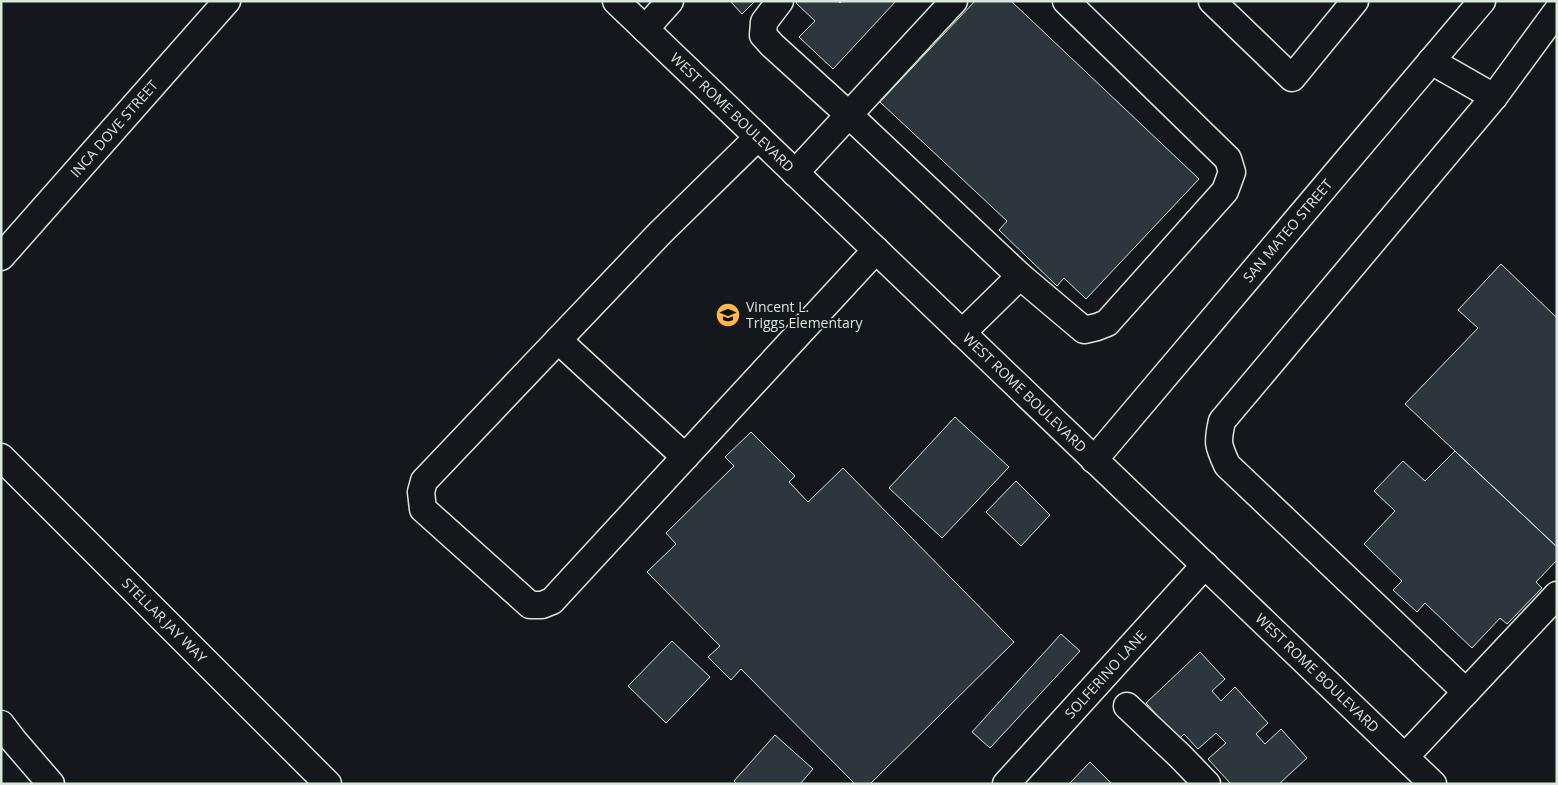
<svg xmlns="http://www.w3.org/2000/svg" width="1558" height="785" viewBox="0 0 1558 785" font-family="'Open Sans',sans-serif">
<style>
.building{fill:#2c363c;stroke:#d8e6dc}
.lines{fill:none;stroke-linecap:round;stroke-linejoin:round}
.minor-casing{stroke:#d8e6dc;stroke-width:29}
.minor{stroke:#14181c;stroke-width:26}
.labels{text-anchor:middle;stroke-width:4;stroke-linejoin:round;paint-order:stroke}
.street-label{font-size:14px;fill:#d8e6dc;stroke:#14181c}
.poi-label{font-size:14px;fill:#d8e6dc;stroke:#14181c;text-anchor:start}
</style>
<rect width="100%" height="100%" fill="#14181c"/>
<path class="building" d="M730,1H755L742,14Z
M798,1H838L840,3L842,1H896L833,69L799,37L815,21L796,3Z
M975,1H1011L1199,179L1086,299L1064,278L1057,286L999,230L1007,221L880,102Z
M1501,264L1557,318V547L1405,404L1478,328L1458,310Z
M955,417L1009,467L942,538L889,488Z
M751,432L795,476L789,482L808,502L843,468L1014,642L870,784H855L741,669L731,680L708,657L720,646L647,572L676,544L666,533L734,466L725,457Z
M1455,451L1557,547V560L1536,582L1542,588L1507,624L1500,618L1472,648L1425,603L1417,612L1393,590L1402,581L1364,544L1395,511L1374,491L1403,461L1425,481Z
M1016,481L1050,515L1021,546L986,512Z
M1061,634L1080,651L990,748L972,732Z
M672,641L710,677L666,723L628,686Z
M1200,652L1225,679L1212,691L1221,701L1235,687L1268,723L1256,734L1265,744L1281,729L1307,758L1279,784H1231L1208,759L1226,743L1216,733L1198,749L1184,734L1179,739L1146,703Z
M775,735L813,769L800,784H737L734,781Z
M1090,762L1112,784H1069Z"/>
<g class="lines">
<g class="minor-casing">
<g id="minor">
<path id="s1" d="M616,1L1433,784"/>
<path d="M780,1L764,22L763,35L772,45L849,115L1020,276L1084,330L1097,327L1107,323L1225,191L1232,172L1228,159L1066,1"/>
<path d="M1212,1L1292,78L1355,1"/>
<path d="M645,29L670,1"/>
<path d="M1431,61L1494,97"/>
<path d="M758,137L660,233L424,481L421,492L423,509L530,605H542L552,601L876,250"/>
<path d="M795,173L954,1"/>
<path id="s2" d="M1,257L227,1"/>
<path d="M962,333L1020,276"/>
<path d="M558,340L685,457"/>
<path id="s3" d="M1,457L328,784"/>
<path id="s4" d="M1094,460L1482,1"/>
<path d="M1466,692L1227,465C1218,445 1217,443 1222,421L1494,97L1557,11"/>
<path d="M1127,706L1180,756L1207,784"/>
<path d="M1,724L14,741L51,784"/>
<path d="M1405,757L1557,595"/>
<path id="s5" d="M1006,784L1205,565"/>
</g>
</g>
<use href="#minor" class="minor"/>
</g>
<defs>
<g id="school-disc" transform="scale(1.25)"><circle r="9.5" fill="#ffb74d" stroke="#14181c"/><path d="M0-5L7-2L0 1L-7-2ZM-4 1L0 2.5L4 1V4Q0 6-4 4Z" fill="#111"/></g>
</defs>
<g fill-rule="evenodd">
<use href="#school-disc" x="728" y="315"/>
</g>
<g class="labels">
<g class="street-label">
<text dy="5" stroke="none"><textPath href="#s1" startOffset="161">WEST ROME BOULEVARD</textPath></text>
<text dy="5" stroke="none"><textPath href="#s2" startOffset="171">INCA DOVE STREET</textPath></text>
<text dy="5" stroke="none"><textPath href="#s4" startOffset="300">SAN MATEO STREET</textPath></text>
<text dy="5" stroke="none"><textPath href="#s1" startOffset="566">WEST ROME BOULEVARD</textPath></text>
<text dy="5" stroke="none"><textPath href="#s3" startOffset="231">STELLAR JAY WAY</textPath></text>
<text dy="5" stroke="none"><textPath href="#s1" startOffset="971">WEST ROME BOULEVARD</textPath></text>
<text dy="5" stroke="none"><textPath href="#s5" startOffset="148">SOLFERINO LANE</textPath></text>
</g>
<g class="poi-label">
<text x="746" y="312">Vincent L.<tspan x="746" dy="16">Triggs Elementary</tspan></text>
</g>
</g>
<rect width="1558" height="785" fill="none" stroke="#d8e6dc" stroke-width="5"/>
</svg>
